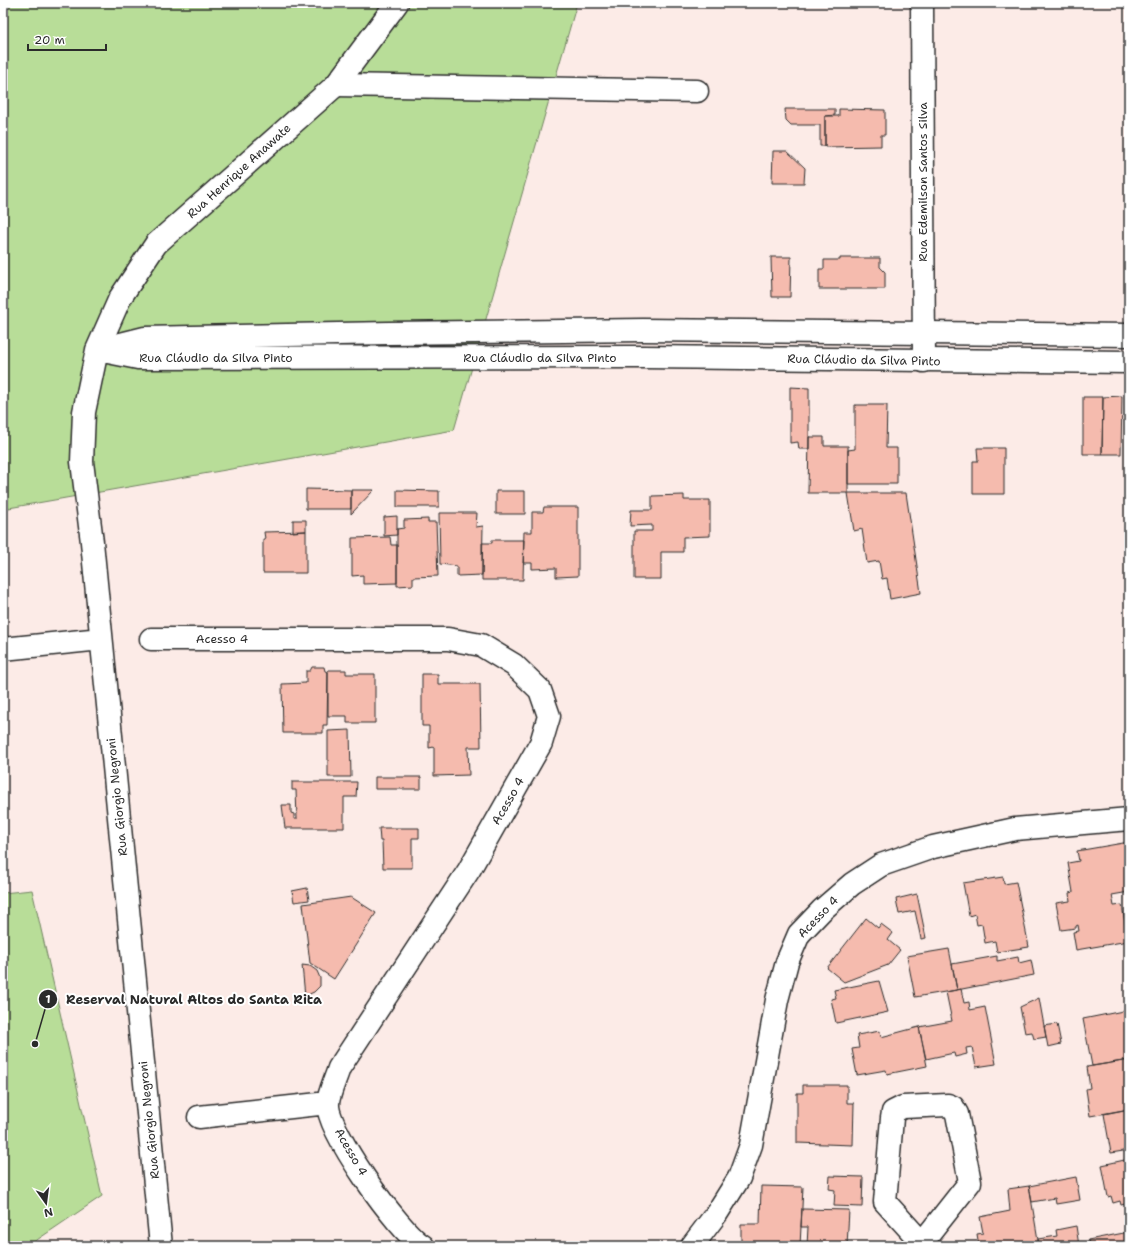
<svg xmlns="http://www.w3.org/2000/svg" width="1132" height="1249" viewBox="0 0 1132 1249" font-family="'Shantell Sans',sans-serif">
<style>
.green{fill:#b8dd98;stroke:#728462}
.building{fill:#f5bbae;stroke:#2b2b2b}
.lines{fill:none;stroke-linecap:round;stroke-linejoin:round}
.minor-casing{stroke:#2b2b2b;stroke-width:25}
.tertiary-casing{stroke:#2b2b2b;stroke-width:25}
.minor{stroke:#fff;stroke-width:22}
.tertiary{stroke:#fff;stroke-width:22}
.labels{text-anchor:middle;stroke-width:4;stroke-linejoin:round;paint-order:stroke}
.street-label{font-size:12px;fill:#2b2b2b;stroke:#fff}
.leader{fill:none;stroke:#2b2b2b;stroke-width:1.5}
.callout-dot{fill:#2b2b2b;stroke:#fff;stroke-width:1.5}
.mark-label{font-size:12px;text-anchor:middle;font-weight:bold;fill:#fff}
.callout-label{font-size:13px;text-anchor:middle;font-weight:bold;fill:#2b2b2b;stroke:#fff;stroke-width:4;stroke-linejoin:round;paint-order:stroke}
</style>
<rect width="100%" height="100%" fill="#fcebe7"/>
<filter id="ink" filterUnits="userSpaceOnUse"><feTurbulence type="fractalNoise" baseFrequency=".025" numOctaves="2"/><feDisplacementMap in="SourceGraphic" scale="8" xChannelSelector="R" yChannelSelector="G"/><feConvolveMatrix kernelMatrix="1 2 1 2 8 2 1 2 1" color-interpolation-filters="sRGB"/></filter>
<g filter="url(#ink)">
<path class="green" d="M3,3H577L454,430L3,509Z
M32,890L102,1196L28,1246H3V893Z"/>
<path class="building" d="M785,109H835V115L825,116V146H820V125H791L786,120Z
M839,109L885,110V135H881V146L825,147V116H839Z
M773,151H787L805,168L804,183H772Z
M771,257H791L790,297H772Z
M840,258H880V267L885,272V289H819V269H824V260H840Z
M790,387L809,388V449H799L798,442L790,443Z
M1122,396L1121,454H1102L1103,397Z
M1083,397H1103L1102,454H1083Z
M855,405H887L886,448H897V484H848V450L855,449Z
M809,437H824V446H848V493H808Z
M977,448H1004V494H973V461H978Z
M306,489L351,490V509H306Z
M351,490H374L351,514Z
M397,490L439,491V507H397Z
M496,491H525V514H496Z
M848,493H906L921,593L890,599L887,578L882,579L879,561L867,563L862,529L854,531Z
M684,495V500H710V536L683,537V552H661V579H634V531H652V525L630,526L631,510H652V496Z
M544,507H578V576L556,577V568L532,569V563H523L524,532H532V512H543Z
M439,513H477L476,527L483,526L482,575L457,576V566L440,564Z
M397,516V535L384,536V517Z
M428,519V522H436L438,576L413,577V585L397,586V529L404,528V520Z
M293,520H306V531L293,532Z
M306,531V573H263V539H265L264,532Z
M390,537L391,545H397V583L363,584V575L352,576V538Z
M492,540H524L523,580H482V543H492Z
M312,667H324L325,671L328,672L327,725H323V733H283L282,684L306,683V671H310Z
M328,670H346V674H375V723H347V716H328Z
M422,674H438V684H480L481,747H468L469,775L434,776V747L429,748V726H422Z
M350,730L351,777H328V731Z
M375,777H421V789H375Z
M292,782H357L356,797H344V828H285L282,805H291V813L294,814V819H297L296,790H292Z
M379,828H419V838H412V868H383L382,841H380Z
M1129,842V892L1112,895L1114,906L1122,905L1128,941L1076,950L1073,932L1079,931L1078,925L1076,926V928L1061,930L1056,903L1070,901L1069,893L1073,892L1068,863L1079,861L1077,851Z
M1003,877L1004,884L1016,882L1029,947L997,952L995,941L985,943L982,924L977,925L975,914L969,916L963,883Z
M307,888L309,900L294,902L292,891Z
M917,894L926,938L921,939L915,911L899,914L896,899Z
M351,897L376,913L334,979L310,963L303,904Z
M866,918L878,928L881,924L893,933L888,940L900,950L888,965L844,982L827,968Z
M949,949L957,990L915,997L907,956Z
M997,956V961L1018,957L1019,963L1031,960L1034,975L957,990L952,964Z
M302,965L310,966L317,971L320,978V986L314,992L305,996Z
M879,981L888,1012L836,1023L831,999L836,998L834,990Z
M961,989L964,1003L969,1002L970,1010L985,1007L996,1064L976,1067L972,1047L966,1048L967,1054L955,1057L954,1053L926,1059L919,1027L952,1021L946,992Z
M1039,998L1046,1037L1034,1039L1032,1032L1025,1033L1020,1007Z
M1128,1010L1129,1060L1092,1066L1083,1019Z
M1057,1024L1061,1044L1048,1047L1044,1026Z
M919,1027L927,1066L887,1074L886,1070L857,1075L852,1049L859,1048L857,1035L880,1031L881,1037Z
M1129,1060V1109L1090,1116L1086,1089L1090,1088L1087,1067Z
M803,1085H847V1103H854L853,1145L797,1143V1093H803Z
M1129,1109V1150L1111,1153L1104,1114Z
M1129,1159V1203L1121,1205L1120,1201L1113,1203L1111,1196L1108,1197L1102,1165Z
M830,1176L863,1177L862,1207L834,1206L835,1190L829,1189Z
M1076,1177L1080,1200L1056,1204L1055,1198L1032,1202L1029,1186Z
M761,1186L803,1187L800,1246H741V1224H760Z
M1029,1186L1039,1246H979L977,1234L983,1233L980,1217L1010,1211L1008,1189Z
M802,1209L849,1210L847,1246H807L808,1227H801Z
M1076,1226L1079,1246H1039L1038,1239L1057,1236L1056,1230Z
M1129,1232V1246H1089L1088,1240Z"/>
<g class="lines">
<g class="minor-casing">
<path id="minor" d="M922,3L924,361
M336,85L697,91
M151,639H448L481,645L514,665L540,690L549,716L541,743L469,870L339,1068C336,1078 329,1092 328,1103C326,1130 399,1232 423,1246
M199,1117L328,1103
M922,1243L970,1182L957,1114L953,1107L948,1105L903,1107L893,1112L892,1118L885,1202L922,1243V1246
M692,1246L717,1213L739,1178L751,1145L777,1000L787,962L799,934L822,910L852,884L881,865L933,847L1015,829L1129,819"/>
</g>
<g class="tertiary-casing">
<path id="tertiary" d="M97,350L145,338L389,333L643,330L1129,335
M103,351L138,358L643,357L1129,362
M3,649L101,639
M161,1246L92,542L82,462L84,412L97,350L120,298L156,244L336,85L397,3"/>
</g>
<use href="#minor" class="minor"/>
<use href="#tertiary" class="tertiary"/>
</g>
</g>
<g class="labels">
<g class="street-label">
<text transform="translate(239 171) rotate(-42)" y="4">Rua Henrique Anawate</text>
<text transform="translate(923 182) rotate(-90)" y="4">Rua Edemilson Santos Silva</text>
<text x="216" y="362">Rua Cláudio da Silva Pinto</text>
<text x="540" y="362">Rua Cláudio da Silva Pinto</text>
<text transform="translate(864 360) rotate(1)" y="4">Rua Cláudio da Silva Pinto</text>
<text x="222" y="643">Acesso 4</text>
<text transform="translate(117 797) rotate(-96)" y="4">Rua Giorgio Negroni</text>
<text transform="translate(508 801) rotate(-60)" y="4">Acesso 4</text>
<text transform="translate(818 917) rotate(-46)" y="4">Acesso 4</text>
<text transform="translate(149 1120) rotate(-96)" y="4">Rua Giorgio Negroni</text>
<text transform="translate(351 1152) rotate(60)" y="4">Acesso 4</text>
</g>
</g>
<path class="leader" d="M35 1044L48 999"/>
<g class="callout-dot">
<circle cx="35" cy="1044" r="4"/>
<circle cx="48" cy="999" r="10"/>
</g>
<g class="mark-label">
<text x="48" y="1003">1</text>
</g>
<g class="callout-label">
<text x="194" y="1004">Reserval Natural Altos do Santa Rita</text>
</g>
<rect width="1132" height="1249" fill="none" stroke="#fff" stroke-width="16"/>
<rect x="8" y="8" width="1116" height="1233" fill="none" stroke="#2b2b2b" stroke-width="1.5" filter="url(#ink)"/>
<g transform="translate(46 1203) rotate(166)" stroke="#ffffff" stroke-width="3" paint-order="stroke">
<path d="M0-3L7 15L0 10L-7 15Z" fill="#2b2b2b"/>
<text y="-6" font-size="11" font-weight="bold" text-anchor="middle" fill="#2b2b2b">N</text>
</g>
<path d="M28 44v6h78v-6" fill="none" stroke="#2b2b2b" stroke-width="2"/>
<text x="34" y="44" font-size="12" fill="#2b2b2b" stroke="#ffffff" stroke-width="3" paint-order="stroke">20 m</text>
</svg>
